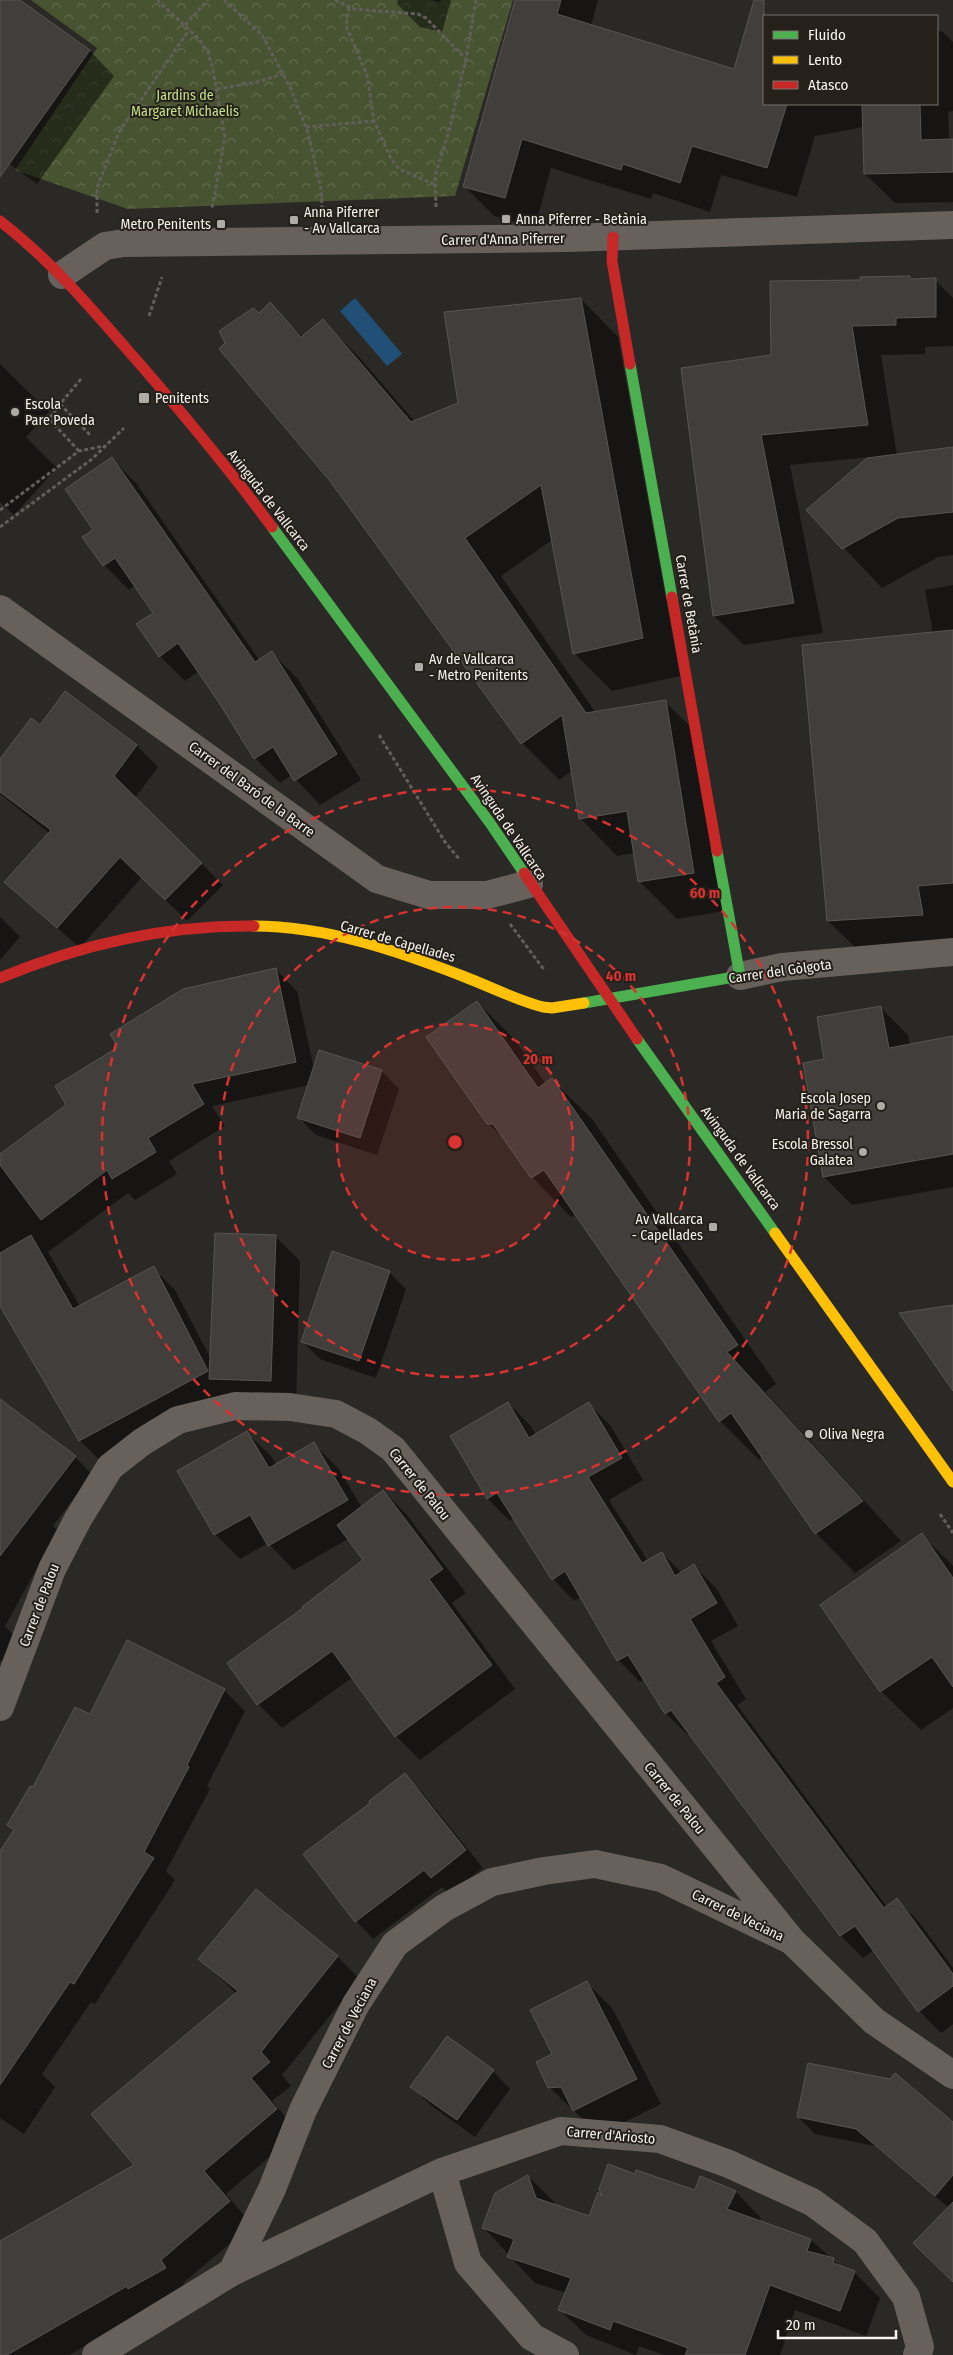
<svg xmlns="http://www.w3.org/2000/svg" width="953" height="2355" viewBox="0 0 953 2355" font-family="'Fira Sans Condensed',sans-serif">
<style>
.park{fill:url(#park-crowns)}
.water{fill:#224f75}
.shadow{fill:#0007}
.building{fill:#413e3b;stroke:#585652}
.lines{fill:none;stroke-linecap:round;stroke-linejoin:round}
.path{stroke:#625f5b;stroke-width:3;stroke-dasharray:4 2.5;stroke-linecap:butt}
.street{stroke:#67605b;stroke-width:28}
.fast{stroke:#4caf50;stroke-width:11}
.slow{stroke:#ffc107;stroke-width:11}
.jam{stroke:#c62828;stroke-width:11}
.ring{fill:none;stroke:#d83232;stroke-width:2.5;stroke-dasharray:9 6}
.poi-dot{fill:#afaca8;stroke:#252019;stroke-width:2}
.labels{text-anchor:middle;stroke-width:4;stroke-linejoin:round;paint-order:stroke}
.park-label{font-size:14px;fill:#c2e089;stroke:#252019}
.poi-label{font-size:14px;fill:#f6f3ee;stroke:#252019;text-anchor:start}
.street-label{font-size:14px;fill:#f6f3ee;stroke:#252019}
.centre{fill:#d83232;stroke:#252019;stroke-width:2.5}
.ring-label{font-size:15px;text-anchor:middle;font-weight:bold;fill:#d83232;stroke:#252019;stroke-width:4;stroke-linejoin:round;paint-order:stroke}
</style>
<defs>
<pattern id="park-crowns" width="20" height="18" patternUnits="userSpaceOnUse" patternTransform="scale(1.25)"><rect width="20" height="18" fill="#485331"/><path d="M2 6a3 3 0 1 1 6 0M12 15a3 3 0 1 1 6 0" fill="none" stroke="#636c4f"/></pattern>
</defs>
<rect width="100%" height="100%" fill="#2b2925"/>
<path class="park" d="M31,0H430L440,2L441,0H513L455,196L128,209L15,170L97,48Z"/>
<path class="water" d="M355,298L402,354L387,366L340,311Z"/>
<path class="shadow" d="M0,0H18L90,51L114,76L37,184L0,157Z
M398,0H451L442,32L420,27L397,4Z
M517,0H598L591,26L737,71L764,66V104H937V32L942,31L953,42V111L948,112L949,141L953,140V202L895,203L865,174L864,127L815,136L797,197L721,175L710,212L653,193L651,199L551,168L535,227L494,216L464,186Z
M909,277L912,280H935L953,298V346L925,347V354L881,355L897,456L953,449V555L938,557L882,588L808,510L870,457L790,465L823,633L744,645L714,616L772,356L862,281Z
M581,299L618,337L680,676L612,691L574,653L552,540L501,576L596,713L665,702L703,739L730,910L677,919L639,881L635,853L617,856L580,818L572,771L559,780L522,743L259,314L270,304L303,337L323,321L360,358L415,422L460,404Z
M0,364L49,412L26,437L57,468L14,515L0,502Z
M111,458L136,483L260,661L272,653L297,678L361,780L320,805L292,775L280,783L255,758L199,671L185,681L160,656L155,613L136,585L129,590L104,565L95,530Z
M953,585V956L870,962L828,921L933,634L925,590Z
M65,693L137,746L158,767L135,798L223,885L187,921L142,877L80,948L6,882L49,833L0,794V762L40,727Z
M0,917L20,937L0,960Z
M275,969L297,991L314,1069L320,1052L382,1071L399,1089L377,1155L316,1135L299,1118L309,1085L212,1106L225,1126L169,1161L177,1174L135,1200L128,1193L48,1252L80,1306L153,1268L175,1290L211,1359L275,1236L300,1261L296,1405L236,1404L226,1394L102,1462L80,1441L0,1303V1156Z
M477,1002L516,1041L546,1084L552,1080L592,1119L776,1384L765,1392L901,1541L855,1573L816,1533L763,1457L759,1460L720,1421L576,1214L571,1217L532,1177L509,1144L488,1123Z
M880,1007L908,1035L910,1045L953,1037V1187L852,1205L824,1177L825,1060Z
M389,1272L406,1289L376,1378L320,1359L303,1342Z
M508,1403L530,1425L536,1435L589,1404L610,1425L643,1480L609,1500L648,1561L662,1553L682,1573L694,1566L716,1588L738,1626L711,1641L746,1699L737,1705L887,1907L897,1900L919,1922L953,1968V2024L941,2033L919,2011L874,1950L863,1958L841,1936L690,1734L688,1735L666,1714L645,1679L640,1682L618,1660L581,1597L574,1601L553,1579L514,1518L510,1521L488,1499L452,1436Z
M0,1405L75,1457L92,1474L53,1526L58,1530L5,1626L21,1643L0,1662Z
M247,1433L272,1457L276,1465L314,1444L339,1469L362,1508L383,1491L407,1515L466,1593L452,1603L515,1689L420,1760L396,1736L353,1677L282,1728L258,1704L229,1663L305,1609L365,1560L348,1539L294,1570L268,1543L240,1559L215,1534Z
M922,1535L953,1566V1708L921,1730L881,1691Z
M128,1642L224,1690L245,1711L207,1786L210,1789L166,1871L175,1880L95,2004L91,2002L42,2074L55,2087L24,2134L0,2118V1853L14,1831L8,1825L33,1789L90,1716Z
M405,1775L422,1792L483,1868L449,1894L442,1887L373,1939L356,1921L372,1803Z
M256,1890L338,1957L360,1979L282,2075L291,2086L272,2101L298,2132L226,2194L252,2225L183,2283L188,2291L150,2309L69,2355H0V2245L136,2166L237,1994L200,1959Z
M587,1983L612,2008L661,2104L599,2135L549,2087L553,2054Z
M493,2071L510,2089L475,2137L429,2104L412,2086Z
M798,2117L953,2124V2281L949,2208L875,2146L815,2134Z
M528,2176L554,2202L555,2206L590,2218L606,2200L636,2176L696,2191L701,2178L736,2192L761,2218L759,2222L811,2240L841,2267L854,2272L880,2298L866,2336L795,2310L780,2355H664L639,2346L636,2355L586,2335L560,2310L566,2293L535,2283L484,2228Z"/>
<path class="building" d="M0,0H20L90,50L0,177Z
M515,0H561L557,14L734,69L754,0H764V104H787L767,168L692,146L680,183L623,164L621,170L522,139L505,198L463,187Z
M862,104H920L921,140L953,139V172L864,174Z
M910,276V279L936,278V317L896,318V325L852,326L868,425L761,435L794,603L713,616L681,368L771,355L770,281L861,280L860,277Z
M581,298L643,638L573,654L541,485L465,538L586,713L666,700L694,873L638,882L627,811L579,819L562,715L521,744L330,481L219,349L225,343L219,331L253,308L259,313L270,302L301,337L323,319L411,422L458,403L444,312Z
M953,447V512L898,518L842,549L806,510L867,458Z
M112,457L255,662L272,651L337,754L294,781L273,747L254,759L218,701L178,643L159,657L136,624L153,613L115,558L103,566L82,537L93,530L65,489Z
M953,630V883L918,886L923,915L827,921L802,645Z
M65,691L137,745L114,776L202,863L165,900L120,857L57,928L4,882L51,830L0,792V759L31,718L40,725Z
M276,968L296,1062L192,1084L204,1104L148,1138L156,1152L112,1179L107,1170L41,1220L0,1165V1154L66,1105L55,1086L118,1047L110,1034L183,989Z
M477,1001L538,1088L552,1078L738,1345L727,1352L863,1501L815,1534L731,1413L719,1422L544,1170L531,1178L493,1124H487L426,1037Z
M881,1006L889,1048L953,1036V1154L823,1177L803,1063L824,1059L817,1017Z
M319,1050L382,1070L360,1138L297,1118Z
M215,1233L276,1235L271,1381L209,1379Z
M31,1235L73,1309L154,1266L208,1371L79,1441L0,1306V1253Z
M332,1251L390,1271L359,1361L301,1342Z
M953,1305V1391L899,1313Z
M0,1399L76,1456L0,1556Z
M508,1402L529,1438L589,1402L622,1458L588,1477L642,1563L662,1552L675,1576L694,1564L717,1603L690,1619L725,1677L716,1683L884,1908L897,1898L953,1974V1986L918,2012L855,1926L840,1936L671,1710L665,1714L628,1655L617,1661L565,1571L552,1580L497,1493L487,1499L450,1436Z
M247,1431L269,1468L314,1442L348,1500L268,1546L250,1515L214,1535L177,1471Z
M383,1490L443,1569L429,1579L492,1665L395,1737L332,1651L257,1705L227,1663L303,1608L302,1607L363,1560L337,1525Z
M922,1533L953,1578V1687L932,1657L880,1692L820,1605Z
M127,1640L225,1689L187,1765L189,1767L144,1852L154,1858L74,1984L70,1982L0,2085V1851L14,1830L7,1825L30,1786L33,1787L75,1707L90,1714Z
M405,1773L466,1850L431,1878L424,1870L355,1922L303,1854L370,1803L369,1801Z
M256,1889L338,1956L261,2052L270,2062L251,2078L277,2109L204,2171L230,2201L161,2260L166,2268L128,2289L127,2286L7,2355H0V2241L134,2165L91,2114L238,1991L198,1959Z
M587,1981L637,2079L573,2111L561,2087L548,2088L536,2062L552,2054L530,2010Z
M447,2036L494,2070L457,2120L410,2087Z
M808,2063L890,2079L895,2073L953,2122V2175L935,2196L856,2129L797,2117Z
M608,2164L635,2174L636,2170L695,2190L700,2176L736,2191L727,2209L811,2239L807,2251L834,2258L833,2263L855,2271L840,2311L770,2285L745,2355H685L688,2348L658,2337L613,2321L610,2330L558,2310L571,2278L507,2257L514,2239L482,2228L495,2193L528,2175L536,2198L589,2216L598,2192L602,2196L599,2189Z
M953,2202V2282L913,2243Z"/>
<g class="lines">
<path class="path" d="M157,0L198,38L208,53L212,65L225,137L212,208
M224,0L262,35L291,89L308,133L321,189L322,207
M335,0L354,9L418,14L426,18L466,59
M349,7L346,26L367,75L374,121L391,159L399,169L436,185
M185,25L208,0
M217,89L257,82L283,74
M306,127L374,121
M436,207L435,176L449,131L466,59L476,0
M97,213V188L119,132L189,30
M149,316L162,277
M81,379L60,404L91,436
M60,404L49,419L79,451
M0,510L79,451L104,446
M0,527L92,459L124,428
M379,735L445,842L460,860
M510,924L545,971
M940,1514L953,1533"/>
<path class="street" d="M62,275L105,246L124,243L568,238L953,225
M0,609L377,879L429,895H487L529,884
M740,976L782,967L953,952
M0,1707L52,1569L78,1519L110,1467L142,1442L178,1420L235,1406L290,1407L336,1414L368,1431L393,1449L792,1941
M442,2172L468,2263L532,2337L565,2355
M232,2272L442,2172L561,2131L660,2139L729,2164L812,2202L865,2241L906,2297L920,2347L917,2355
M96,2355L232,2272L272,2189L303,2110L356,2004L395,1944L444,1908L492,1882L544,1871L595,1864L661,1878L792,1941L874,2021L953,2075"/>
<path class="fast" d="M630,364L672,597
M272,527L490,823L524,873
M584,1003L740,976L717,851
M637,1039L775,1233"/>
<path class="slow" d="M254,926C326,926 398,951 465,977C491,987 516,1000 543,1007L552,1008L584,1003
M775,1233L953,1482"/>
<path class="jam" d="M0,221C48,258 86,302 125,347C176,405 226,465 272,527
M613,237L612,261L630,364
M672,597L717,851
M524,873L637,1039
M0,978C82,944 164,925 254,926"/>
</g>
<circle cx="455" cy="1142" r="118" fill="#d83232" fill-opacity=".12"/>
<g class="ring">
<circle cx="455" cy="1142" r="118"/>
<circle cx="455" cy="1142" r="235"/>
<circle cx="455" cy="1142" r="353"/>
</g>
<g class="poi-dot">
<rect x="501" y="214" width="10" height="10" rx="2.5"/>
<rect x="289" y="215" width="10" height="10" rx="2.5"/>
<rect x="216" y="219" width="10" height="10" rx="2.5"/>
<rect x="138" y="392" width="12" height="12" rx="2.5"/>
<circle cx="15" cy="412" r="5"/>
<rect x="414" y="662" width="10" height="10" rx="2.5"/>
<circle cx="881" cy="1106" r="5"/>
<circle cx="863" cy="1152" r="5"/>
<rect x="708" y="1222" width="10" height="10" rx="2.5"/>
<circle cx="809" cy="1434" r="5"/>
</g>
<g class="labels">
<g class="park-label">
<text x="185" y="100">Jardins de<tspan x="185" dy="16">Margaret Michaelis</tspan></text>
</g>
<g class="poi-label">
<text x="304" y="217">Anna Piferrer<tspan x="304" dy="16">- Av Vallcarca</tspan></text>
<text x="516" y="224">Anna Piferrer - Betània</text>
<text x="211" y="229" text-anchor="end">Metro Penitents</text>
<text x="155" y="403">Penitents</text>
<text x="25" y="409">Escola<tspan x="25" dy="16">Pare Poveda</tspan></text>
<text x="429" y="664">Av de Vallcarca<tspan x="429" dy="16">- Metro Penitents</tspan></text>
<text x="871" y="1103" text-anchor="end">Escola Josep<tspan x="871" dy="16">Maria de Sagarra</tspan></text>
<text x="853" y="1149" text-anchor="end">Escola Bressol<tspan x="853" dy="16">Galatea</tspan></text>
<text x="703" y="1224" text-anchor="end">Av Vallcarca<tspan x="703" dy="16">- Capellades</tspan></text>
<text x="819" y="1439">Oliva Negra</text>
</g>
<g class="street-label">
<text transform="translate(503 239) rotate(-1)" y="5">Carrer d'Anna Piferrer</text>
<text transform="translate(269 500) rotate(52)" y="5">Avinguda de Vallcarca</text>
<text transform="translate(689 604) rotate(80)" y="5">Carrer de Betània</text>
<text transform="translate(252 789) rotate(36)" y="5">Carrer del Baró de la Barre</text>
<text transform="translate(509 827) rotate(56)" y="5">Avinguda de Vallcarca</text>
<text transform="translate(398 941) rotate(16)" y="5">Carrer de Capellades</text>
<text transform="translate(780 971) rotate(-8)" y="5">Carrer del Gòlgota</text>
<text transform="translate(741 1158) rotate(54)" y="5">Avinguda de Vallcarca</text>
<text transform="translate(420 1484) rotate(51)" y="5">Carrer de Palou</text>
<text transform="translate(39 1605) rotate(-69)" y="5">Carrer de Palou</text>
<text transform="translate(675 1798) rotate(51)" y="5">Carrer de Palou</text>
<text transform="translate(738 1915) rotate(26)" y="5">Carrer de Veciana</text>
<text transform="translate(349 2023) rotate(-62)" y="5">Carrer de Veciana</text>
<text transform="translate(611 2135) rotate(5)" y="5">Carrer d'Ariosto</text>
</g>
</g>
<circle cx="455" cy="1142" r="8" class="centre"/>
<g class="ring-label">
<text x="705" y="898">60 m</text>
<text x="621" y="981">40 m</text>
<text x="538" y="1064">20 m</text>
</g>
<rect x="763" y="15" width="175" height="90" fill="#252019" stroke="#79746e"/>
<rect x="773" y="31" width="25" height="8" fill="#4caf50" stroke="#79746e"/>
<text x="808" y="40" font-size="15" fill="#f6f3ee">Fluido</text>
<rect x="773" y="56" width="25" height="8" fill="#ffc107" stroke="#79746e"/>
<text x="808" y="65" font-size="15" fill="#f6f3ee">Lento</text>
<rect x="773" y="81" width="25" height="8" fill="#c62828" stroke="#79746e"/>
<text x="808" y="90" font-size="15" fill="#f6f3ee">Atasco</text>
<path d="M778 2330v8h118v-8" fill="none" stroke="#f6f3ee" stroke-width="2.5"/>
<text x="786" y="2330" font-size="15" fill="#f6f3ee" stroke="#252019" stroke-width="4" paint-order="stroke">20 m</text>
</svg>
